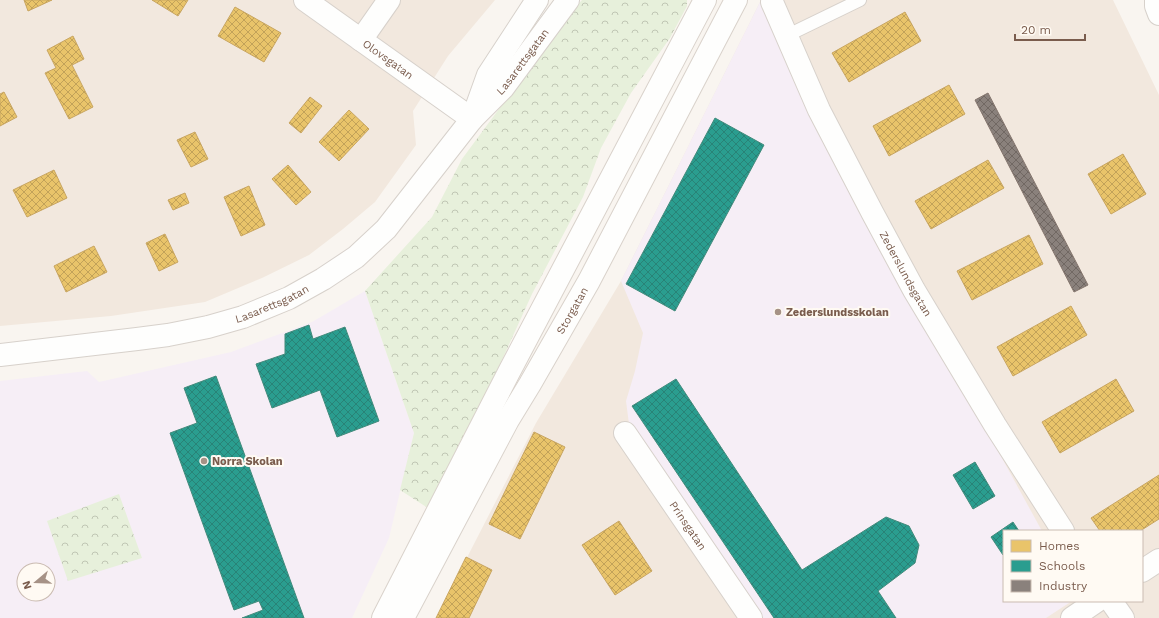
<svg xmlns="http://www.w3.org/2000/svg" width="1159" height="618" viewBox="0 0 1159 618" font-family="'Work Sans',sans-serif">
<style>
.residential{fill:#f2e8de;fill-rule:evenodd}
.education{fill:#f6eef6;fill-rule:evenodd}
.forest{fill:url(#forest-crowns)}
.homes{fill:url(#homes-cross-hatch);stroke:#c8a561}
.schools{fill:url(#schools-cross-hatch);stroke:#428a7b}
.industry{fill:url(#industry-cross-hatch);stroke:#85766e}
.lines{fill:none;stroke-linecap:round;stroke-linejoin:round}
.service-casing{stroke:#d7d1cb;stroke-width:14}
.minor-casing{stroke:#d7d1cb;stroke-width:24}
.tertiary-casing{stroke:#d7d1cb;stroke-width:24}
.secondary-casing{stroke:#d9d2cb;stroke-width:24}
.service{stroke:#fefefd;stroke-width:12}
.minor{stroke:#fefefd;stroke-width:22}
.tertiary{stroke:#fefefd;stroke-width:22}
.secondary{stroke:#fefefd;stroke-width:22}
.poi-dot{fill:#a69286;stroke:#fffaf3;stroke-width:1.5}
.labels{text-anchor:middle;stroke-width:4;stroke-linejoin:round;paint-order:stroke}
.street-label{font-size:11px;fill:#7a5c4d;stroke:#fffaf3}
.poi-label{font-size:11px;font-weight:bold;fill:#7a5c4d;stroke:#fffaf3;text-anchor:start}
</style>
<defs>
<pattern id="forest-crowns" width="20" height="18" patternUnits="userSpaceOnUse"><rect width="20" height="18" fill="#e7f0db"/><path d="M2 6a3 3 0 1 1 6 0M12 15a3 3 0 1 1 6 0" fill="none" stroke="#c0c6b4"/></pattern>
<pattern id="homes-cross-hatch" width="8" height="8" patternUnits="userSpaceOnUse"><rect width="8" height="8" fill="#e9c46a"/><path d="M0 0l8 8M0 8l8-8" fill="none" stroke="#c2a259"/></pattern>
<pattern id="schools-cross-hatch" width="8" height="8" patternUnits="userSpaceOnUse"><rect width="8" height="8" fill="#2a9d8f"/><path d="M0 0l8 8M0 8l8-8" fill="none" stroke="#298377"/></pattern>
<pattern id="industry-cross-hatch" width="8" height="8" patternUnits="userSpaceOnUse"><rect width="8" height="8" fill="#8a817c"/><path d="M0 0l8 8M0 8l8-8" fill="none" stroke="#716863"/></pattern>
</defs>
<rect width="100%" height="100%" fill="#f9f5f0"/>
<path class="residential" d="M0,0H495L448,56L413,111L416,145L375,202L343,229L309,255L262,278L205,302L111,316L0,326Z
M761,0H1113L1159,95V618H436L536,423L621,281ZM1004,531H1142V601H1004Z"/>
<path class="education" d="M761,0L899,271L1042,531H1004V601H1072L1046,618H762L629,424L626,401L635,371L643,333L621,281Z
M365,291L414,433L389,538L352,618H0V381L87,371L99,382L231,352L312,322ZM24,570H48V594H24Z"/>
<path class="forest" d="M582,0H687V6L670,38L631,93L601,148L583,197L532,294L501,362L489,396L431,510L400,490L414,433L365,291L432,217L462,159L570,13Z
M119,494L142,558L68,581L47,521Z"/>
<path class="homes" d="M24,0H52L28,11Z
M152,0H188L178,16Z
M235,7L281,33L264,62L218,36Z
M905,12L921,41L849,82L832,53Z
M73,36L84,59L72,65L93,107L69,119L45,73L56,68L47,50Z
M949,85L965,114L889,156L873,126Z
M4,92L17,117L0,126V94Z
M310,97L322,106L301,133L289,123Z
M349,110L369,129L339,161L319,142Z
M195,132L208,159L191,167L177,140Z
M1123,154L1146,194L1111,214L1088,174Z
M988,160L1004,188L931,229L915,201Z
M288,165L311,192L296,205L272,179Z
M54,170L67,198L27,217L13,190Z
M249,186L265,225L241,236L224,197Z
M185,193L189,203L173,210L168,200Z
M165,234L178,262L159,271L146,243Z
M1029,235L1043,264L972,300L957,271Z
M94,246L107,272L66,292L54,266Z
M1071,306L1087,335L1013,376L997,347Z
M1116,379L1134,411L1060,453L1042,422Z
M534,432L565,447L520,539L489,524Z
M1159,475V519L1140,531H1100L1091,518Z
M619,521L652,571L615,595L582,545Z
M466,557L492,570L469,618H436Z"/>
<path class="schools" d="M715,118L764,145L675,311L626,284Z
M309,325L313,339L345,327L379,421L337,437L320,390L272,408L256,364L285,354V334Z
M216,376L304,618H242L263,610L259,601L234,610L170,433L197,423L184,388Z
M676,379L802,570L886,517L909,526L919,545L915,563L878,591L896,618H774L632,406Z
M975,462L995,496L973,509L953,475Z
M1013,522L1019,531H1004V555H1003L991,537Z"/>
<path class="industry" d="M988,93L1088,285L1074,292L975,100Z"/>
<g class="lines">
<g class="service-casing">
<path id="service" d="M786,36L860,0"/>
</g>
<g class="minor-casing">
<g id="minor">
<path id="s1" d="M305,0L472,119"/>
<path id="s2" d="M772,2L819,110L872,212L914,290L995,425L1063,531"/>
<path d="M361,40L389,0"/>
<path id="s3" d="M625,433L751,618"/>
<path d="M1142,571L1159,560"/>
<path d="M1111,601L1123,618"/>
<path d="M1072,618L1097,601"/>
</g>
</g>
<g class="tertiary-casing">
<g id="tertiary">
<path d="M1156,0V6L1159,14"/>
<path d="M474,114L488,75L537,0"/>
<path id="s4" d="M0,355L137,339L168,335L208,327L243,317L289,298L323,279L356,257L386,229L472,119L503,88L568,0"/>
</g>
</g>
<g class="secondary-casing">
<g id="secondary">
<path d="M383,618L509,372L705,0"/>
<path id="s5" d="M403,618L508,420L530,384L589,281L736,0"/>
</g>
</g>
<use href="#service" class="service"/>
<use href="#minor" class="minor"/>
<use href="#tertiary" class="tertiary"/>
<use href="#secondary" class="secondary"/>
</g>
<g class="poi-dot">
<circle cx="778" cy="312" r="4"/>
<circle cx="204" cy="461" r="4"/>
</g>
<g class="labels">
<g class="street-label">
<text dy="4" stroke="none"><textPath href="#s1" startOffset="102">Olovsgatan</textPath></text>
<text dy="4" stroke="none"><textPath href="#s4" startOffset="632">Lasarettsgatan</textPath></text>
<text dy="4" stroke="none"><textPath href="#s2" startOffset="303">Zederslundsgatan</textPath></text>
<text dy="4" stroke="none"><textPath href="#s4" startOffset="278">Lasarettsgatan</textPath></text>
<text dy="4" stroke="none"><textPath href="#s5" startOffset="351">Storgatan</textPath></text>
<text dy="4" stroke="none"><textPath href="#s3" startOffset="112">Prinsgatan</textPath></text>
</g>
<g class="poi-label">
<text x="786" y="316">Zederslundsskolan</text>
<text x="212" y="465">Norra Skolan</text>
</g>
</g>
<rect x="1003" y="530" width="140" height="72" fill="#fffaf3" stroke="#cabbb1"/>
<rect x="1011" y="540" width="20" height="12" fill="#e9c46a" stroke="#cabbb1"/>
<text x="1039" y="550" font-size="12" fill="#7a5c4d">Homes</text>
<rect x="1011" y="560" width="20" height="12" fill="#2a9d8f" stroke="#cabbb1"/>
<text x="1039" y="570" font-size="12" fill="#7a5c4d">Schools</text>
<rect x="1011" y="580" width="20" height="12" fill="#8a817c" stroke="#cabbb1"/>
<text x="1039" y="590" font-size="12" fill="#7a5c4d">Industry</text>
<g transform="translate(36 582) rotate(251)"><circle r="19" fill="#fffaf3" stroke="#cabbb1"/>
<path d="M0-3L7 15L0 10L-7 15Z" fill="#a69286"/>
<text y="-6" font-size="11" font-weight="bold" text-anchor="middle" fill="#7a5c4d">N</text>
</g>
<path d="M1015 34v6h70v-6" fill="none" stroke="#7a5c4d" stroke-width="2"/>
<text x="1021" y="34" font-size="12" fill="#7a5c4d" stroke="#fffaf3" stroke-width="3" paint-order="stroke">20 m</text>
</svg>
